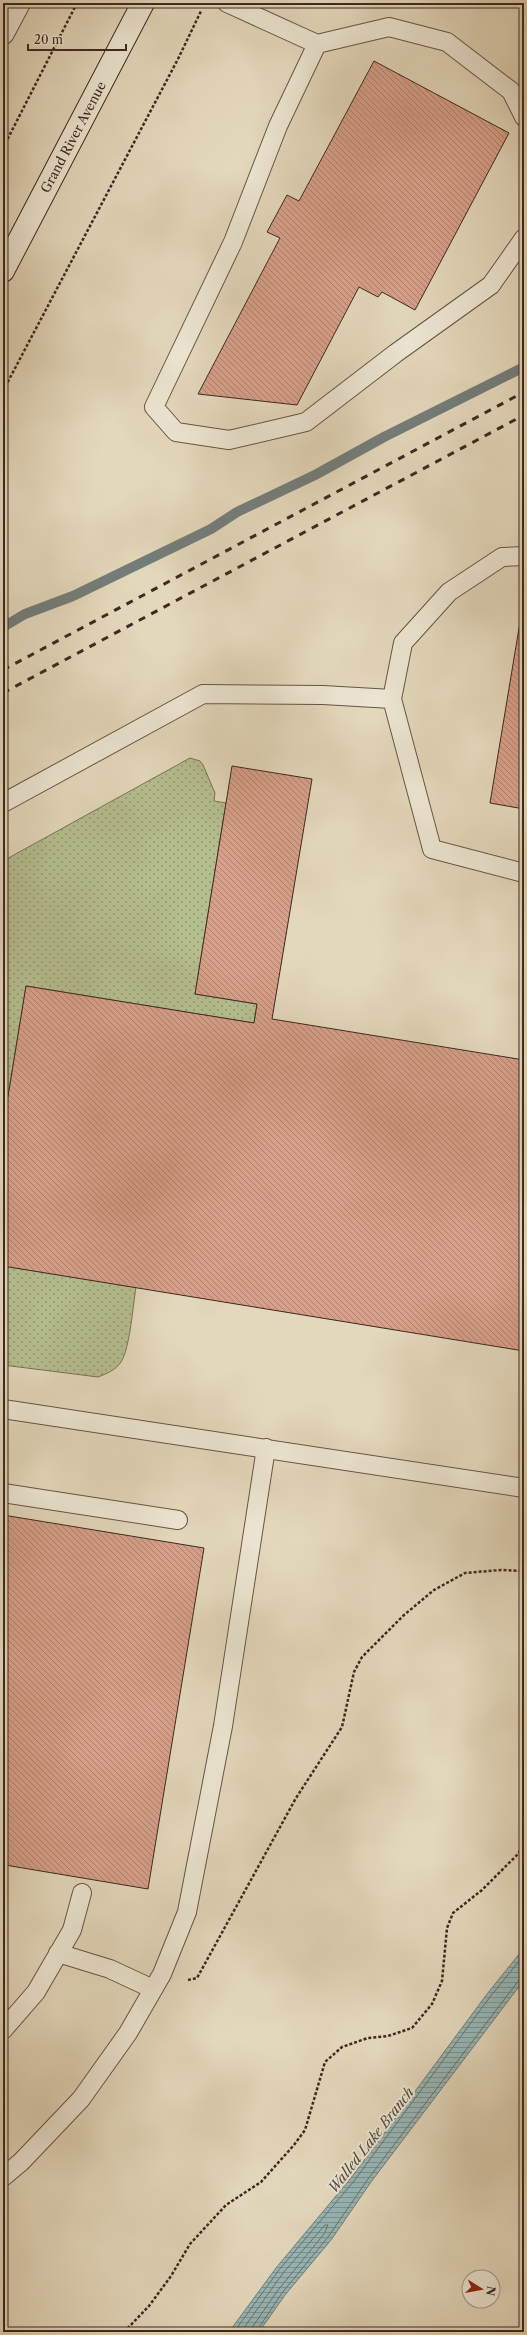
<svg xmlns="http://www.w3.org/2000/svg" width="527" height="2335" viewBox="0 0 527 2335" font-family="'Libre Caslon Text',serif">
<style>
.grass{fill:url(#grass-dots);stroke:#797357}
.water{fill:url(#water-rules);stroke:#737e7b}
.lines{fill:none;stroke-linecap:round;stroke-linejoin:round}
.shore{stroke:#6a706c;stroke-width:1}
.stream{stroke:#737e7b;stroke-width:10}
.building{fill:url(#building-back-hatch);stroke:#3d281f}
.lane-casing{stroke:#675446;stroke-width:20}
.street-casing{stroke:#675446;stroke-width:24}
.secondary-casing{stroke:#3d281f;stroke-width:24}
.path{stroke:#3d281f;stroke-width:2.5;stroke-dasharray:3 2;stroke-linecap:butt}
.lane{stroke:#ede6d3;stroke-width:18}
.street{stroke:#ede6d3;stroke-width:22}
.secondary{stroke:#ede6d3;stroke-width:22}
.rail{stroke:#3d281f;stroke-width:3;stroke-dasharray:7 7;stroke-linecap:butt}
.labels{text-anchor:middle;stroke-width:4;stroke-linejoin:round;paint-order:stroke}
.street-label{font-size:13px;fill:#3d281f;stroke:#ede6d3}
.water-label{font-size:14px;font-style:italic;fill:#544c45;stroke:#ede6d3}
</style>
<defs>
<pattern id="grass-dots" width="8" height="8" patternUnits="userSpaceOnUse"><rect width="8" height="8" fill="#b5be8f"/><path d="M2 2h.1M6 6h.1" fill="none" stroke="#949a74" stroke-width="1.8" stroke-linecap="round"/></pattern>
<pattern id="water-rules" width="6" height="5" patternUnits="userSpaceOnUse"><rect width="6" height="5" fill="#97b8b8"/><path d="M0 2.5h6" fill="none" stroke="#7c9695"/></pattern>
<pattern id="building-back-hatch" width="6" height="6" patternUnits="userSpaceOnUse"><rect width="6" height="6" fill="#d7a08a"/><path d="M-1 5l2 2M0 0l6 6M5-1l2 2" fill="none" stroke="#b08270"/></pattern>
</defs>
<rect width="100%" height="100%" fill="#e4d8bc"/>
<filter id="stains"><feTurbulence type="fractalNoise" baseFrequency=".005" numOctaves="4"/><feColorMatrix values="0 0 0 0 .2 0 0 0 0 .09 0 0 0 0 .02 0 0 0 .5 -.17"/></filter>
<radialGradient id="worn" r=".72"><stop offset=".6" stop-color="#630" stop-opacity="0"/><stop offset="1" stop-color="#630" stop-opacity=".3"/></radialGradient>
<path class="grass" d="M190,758L200,761L203,765L215,793L214,801L226,803L195,994L257,1004L254,1023L26,986L3,1127V861Z
M3,1266L136,1287C133,1305 130,1348 121,1362C116,1370 106,1374 98,1377L3,1365Z"/>
<path class="water" d="M524,1948V1980L371,2182L331,2240L285,2295L259,2332H229L276,2268L351,2178L487,1994Z"/>
<g class="lines">
<path class="shore" d="M234,2332L279,2270L354,2181L490,1997L524,1955
M241,2332L283,2273L325,2225H328L324,2234L278,2290L253,2326L251,2332
M256,2332L282,2293L328,2237L368,2179L519,1980L524,1978"/>
<path class="stream" d="M3,627L25,614L73,596L211,529L237,512L315,475L384,437L524,367"/>
</g>
<path class="building" d="M374,61L509,133L415,310L382,292L378,297L359,287L297,405L198,394L280,238L267,232L287,195L299,201Z
M524,598V809L490,803Z
M232,766L312,779L272,1019L524,1060V1351L3,1266V1127L26,986L254,1023L257,1004L195,994Z
M3,1515L204,1548L148,1889L5,1865L3,1877Z"/>
<g class="lines">
<g class="lane-casing">
<path id="lane" d="M227,3L317,44L389,27L447,42L511,91L524,117
M317,44L278,126L233,242L154,407L176,432L229,440L306,422L396,353L491,285L524,238
M392,699L432,849L524,873
M3,803L203,694L323,695L392,699L403,643L449,592L502,557L524,556
M3,1409L524,1488
M3,1493L178,1520
M58,1953L110,1969L153,1989
M3,2030L36,1992L72,1930L82,1893
M3,2177L21,2162L81,2099L128,2033L162,1974L187,1912L223,1726L266,1448"/>
</g>
<g class="street-casing">
<path id="street" d="M3,33L19,3"/>
</g>
<g class="secondary-casing">
<path id="secondary" d="M3,271L143,3"/>
</g>
<path class="path" d="M3,148L77,3
M3,391L178,59L201,11
M188,1980L197,1978L296,1798L342,1727L354,1672L362,1657L404,1615L434,1590L465,1573L501,1570L524,1571
M124,2332L149,2306L171,2276L190,2244L226,2205L261,2182L294,2145L305,2130L325,2062L342,2047L368,2038L388,2036L412,2028L432,2004L442,1981L447,1928L453,1913L482,1890L518,1854L524,1844"/>
<use href="#lane" class="lane"/>
<use href="#street" class="street"/>
<use href="#secondary" class="secondary"/>
<path class="rail" d="M3,670L524,392
M3,693L524,415"/>
</g>
<g class="labels">
<g class="street-label">
<text transform="translate(73 137) rotate(-62)" y="5">Grand River Avenue</text>
</g>
<g class="water-label">
<text transform="translate(371 2140) rotate(-52)" y="5">Walled Lake Branch</text>
</g>
</g>
<rect width="527" height="2335" fill="none" stroke="#e4d8bc" stroke-width="16"/>
<rect x="4" y="4" width="519" height="2327" fill="none" stroke="#3d281f" stroke-width="2"/>
<rect x="8" y="8" width="511" height="2319" fill="none" stroke="#3d281f"/>
<g transform="translate(481 2289) rotate(101)"><circle r="19" fill="#ede6d3" stroke="#a79a8b"/>
<path d="M0-3L7 15L0 10L-7 15Z" fill="#8f2418"/>
<text y="-6" font-size="11" font-weight="bold" text-anchor="middle" fill="#3d281f">N</text>
</g>
<path d="M28 44v6h98v-6" fill="none" stroke="#3d281f" stroke-width="2"/>
<text x="34" y="44" font-size="12" fill="#3d281f" stroke="#ede6d3" stroke-width="3" paint-order="stroke">20 m</text>
<rect width="100%" height="100%" filter="url(#stains)"/>
<rect width="100%" height="100%" fill="url(#worn)"/>
</svg>
